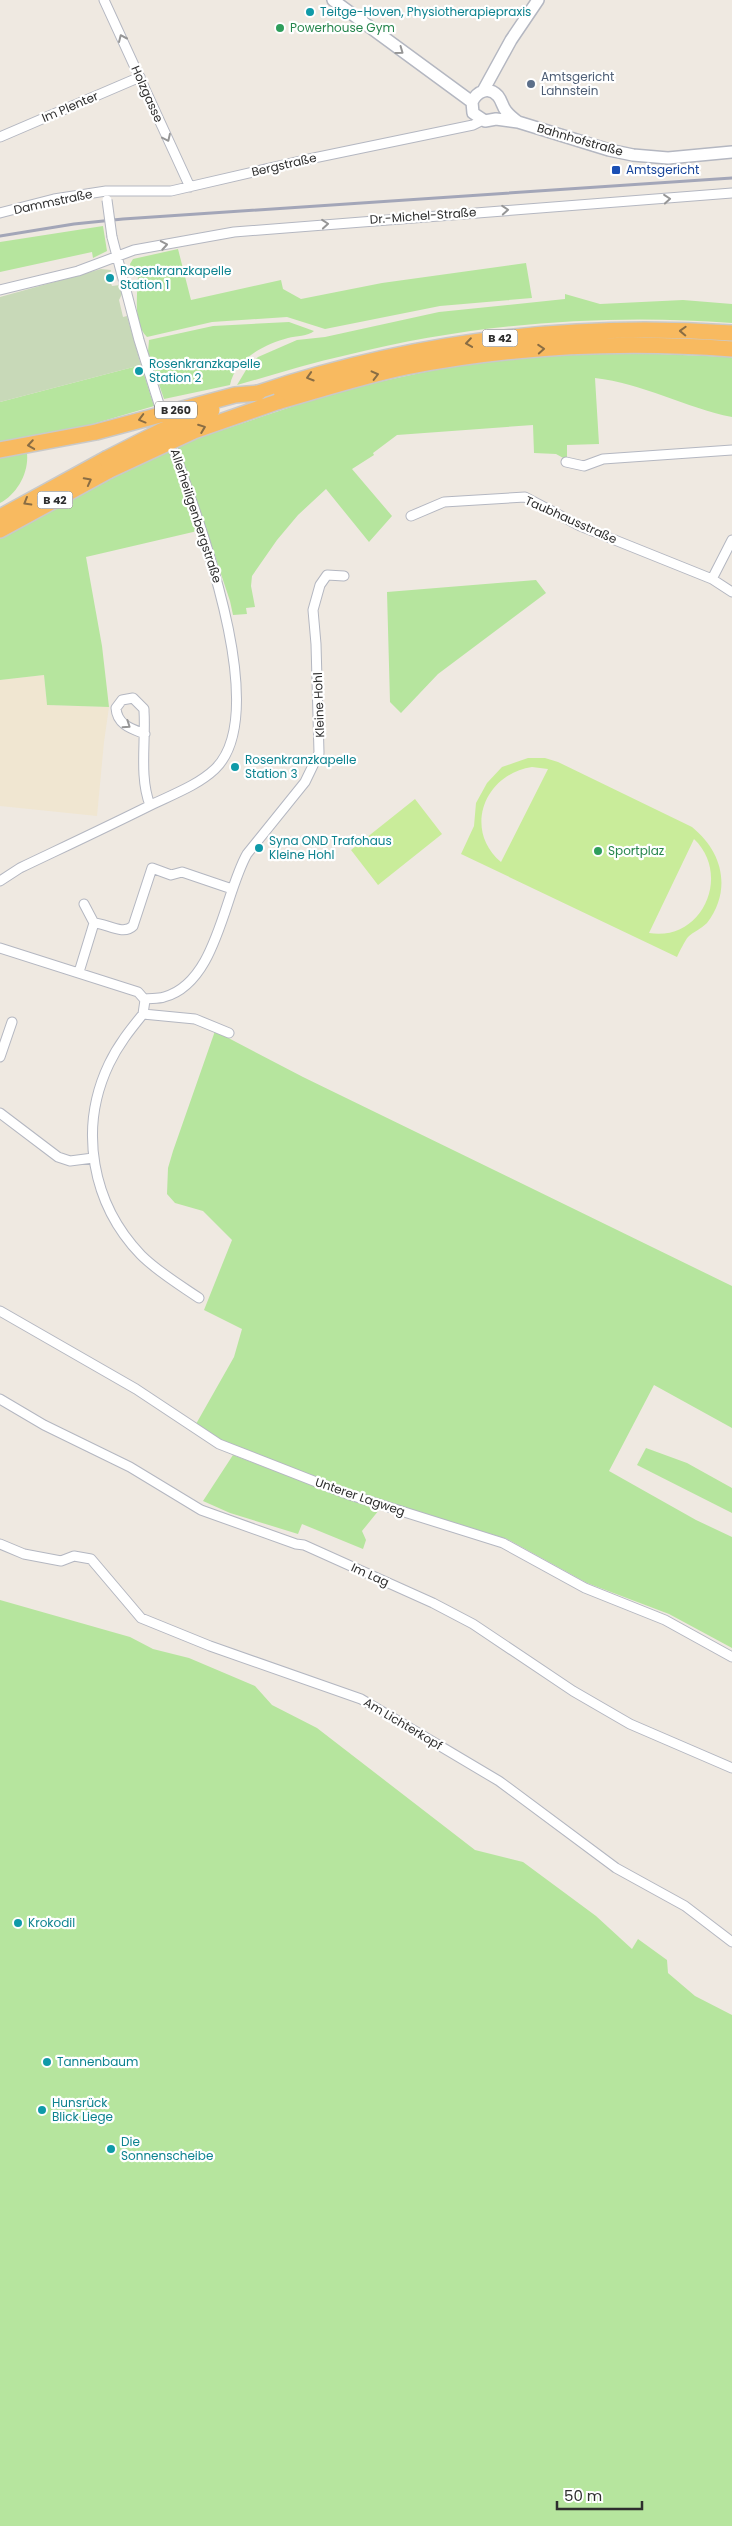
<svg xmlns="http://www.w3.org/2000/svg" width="732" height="2526" viewBox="0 0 732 2526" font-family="Poppins,sans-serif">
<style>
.education{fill:#f0e6d1}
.green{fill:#b6e59e}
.cemetery{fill:#c8d9b8}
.pitch{fill:#c9ec9a;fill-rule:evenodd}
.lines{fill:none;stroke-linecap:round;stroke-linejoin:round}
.minor-casing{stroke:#b4b7c1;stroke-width:11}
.tertiary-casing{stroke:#b4b7c1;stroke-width:14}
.trunk-casing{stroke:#c9c9c9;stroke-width:18}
.minor{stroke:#fff;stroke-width:9}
.tertiary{stroke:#fff;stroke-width:11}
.trunk{stroke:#f8ba60;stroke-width:15}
.rail{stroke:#a3a6b8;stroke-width:3}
.minor-bridge-casing{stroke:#b4b7c1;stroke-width:11;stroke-linecap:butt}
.trunk-bridge-casing{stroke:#c9c9c9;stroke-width:18;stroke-linecap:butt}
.minor-bridge{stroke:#fff;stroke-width:9}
.trunk-bridge{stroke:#f8ba60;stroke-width:15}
.oneway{stroke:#969696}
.oneway2{stroke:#896d44}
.culture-dot{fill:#0f9aa8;stroke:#fff;stroke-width:2}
.leisure-dot{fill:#2e9e5b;stroke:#fff;stroke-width:2}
.service-dot{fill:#5c6f8a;stroke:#fff;stroke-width:2}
.transit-dot{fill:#1a4fb4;stroke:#fff;stroke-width:2}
.labels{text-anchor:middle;stroke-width:4.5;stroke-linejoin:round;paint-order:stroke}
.shield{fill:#fff;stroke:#6d6d6d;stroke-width:1}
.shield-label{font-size:11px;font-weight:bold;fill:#2e2e2e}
.culture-label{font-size:12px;fill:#0d838f;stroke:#fff;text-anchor:start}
.leisure-label{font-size:12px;fill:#27864d;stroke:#fff;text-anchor:start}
.service-label{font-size:12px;fill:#4e5e75;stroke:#fff;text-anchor:start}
.street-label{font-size:12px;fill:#2e2e2e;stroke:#fff}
.transit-label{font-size:12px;fill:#164399;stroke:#fff;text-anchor:start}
</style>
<rect width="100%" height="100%" fill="#efe9e1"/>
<path class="education" d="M44,675L47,705L109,707L104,742L97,816L0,806V680Z"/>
<path class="green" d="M103,226L107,251L93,258L92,252L0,272V242Z
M178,249L191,300L281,280L283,289L301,299L382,283L526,263L532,298L440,306L325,329L287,317L212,322L147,337C132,322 138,292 138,272L131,269L130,264L133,259Z
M565,294L600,304L683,300L732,304V323C604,313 472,324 347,355C310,363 273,375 237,385L249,365L258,357L297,340L325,337L439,312L565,299Z
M289,322L314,331C308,336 296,336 288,338C265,344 235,359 230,385L164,399L148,352L149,340L213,326Z
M609,352L732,357V417C686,408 642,383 595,378L599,444L567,445V460L556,454L534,453L533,425L397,435L373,453L374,455L352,469L392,516L369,542L326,489L298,515L277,540L252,576L251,586L255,607L246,608L247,614L233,615L230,601L206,529L86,557L102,646L109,707L47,705L44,675L0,680V539L45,513L177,445L324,396L369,384L453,366L536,356Z
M141,365L154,406L93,424L94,428L0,445V402Z
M27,453C29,473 17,494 0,503V457Z
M536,580L546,593L438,674L401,713L390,702L387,592Z
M215,1031L303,1077L732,1286V1428L654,1385L609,1471L696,1520L732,1537V1648L669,1614L587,1583L507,1539L352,1491L221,1441L196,1424L234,1357L242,1329L204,1310L232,1240L203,1211L175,1203L167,1194L168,1168L173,1151Z
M646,1448L687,1463L732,1488V1513L637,1465Z
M233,1455L379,1510L362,1531L366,1540L363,1549L302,1524L298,1534L230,1513L203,1501Z
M0,1600L130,1637L153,1649L189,1658L255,1686L272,1705L317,1728L475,1850L523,1862L596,1916L632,1949L638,1939L667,1960L668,1973L695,1996L732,2015V2526H0Z"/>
<path class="cemetery" d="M101,269L111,270L109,278L112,286L120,285L122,294L119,300L123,317L127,316L141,365L0,402V297Z"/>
<path class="pitch" d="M528,758H545L558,762L692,827C723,852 732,890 707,923C701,929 693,932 688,937C684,942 680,951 677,957L461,854L474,826L476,803L487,783L502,767ZM532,767L548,769L501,862C463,830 484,774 532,767ZM694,839C732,875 702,942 649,933Z
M415,799L442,834L378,885L351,850Z"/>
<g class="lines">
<g class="minor-casing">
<path id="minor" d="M104,0L190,187
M0,137L140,77
M0,213L54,199L106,191H171L309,159L473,125L483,120
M112,237L139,340L163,417
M0,290L78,271L134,250L234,232L732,193
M566,462L584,466L603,459L732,450
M411,516L444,502L525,497L580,526L712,579L732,540
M712,579L732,592
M145,734C132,729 117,725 116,708L122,700L133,698L144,709V711C146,741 139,777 150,805
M0,881L20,868C64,847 109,826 153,804C174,794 198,785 215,769C275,711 193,507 170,439
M84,904L94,923
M0,948L138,992L145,1000L143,1014L195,1019L229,1033
M79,972L94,923C106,923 123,936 133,926L152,868L171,875L182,872L232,889
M145,999C151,998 158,999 164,997C217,983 224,894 247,854L305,782L319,753L316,644L313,610L320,585L327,575L344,576
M143,1014C130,1030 118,1045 109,1064C78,1129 92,1204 141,1255C158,1272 180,1285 199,1298
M0,1057L12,1022
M0,1113L58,1157L70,1161L93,1158
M0,1311L136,1389L219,1444L347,1494L503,1543L585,1588L665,1620L732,1657
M0,1399L44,1425L130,1467L201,1510L296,1544L304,1545L433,1603L473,1624L573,1691L630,1724L732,1768
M0,1544L24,1554L61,1561L74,1556L91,1559L141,1618L210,1646L361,1699L499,1781L616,1868L685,1906L732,1942"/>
</g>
<g class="tertiary-casing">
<path id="tertiary" d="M333,0L472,102
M483,91L511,40L538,0
M518,122C514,119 509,115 506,111C502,106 502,101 498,96C489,86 477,91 472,102L473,113L485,121L496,119L518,122L609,150L633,155L668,158L732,152"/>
</g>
<g class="trunk-casing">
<path id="trunk" d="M258,393C410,342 571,322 732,333
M277,402C320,390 363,376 406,367C513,346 624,341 732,349
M0,450L96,432
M0,517L106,459
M0,530L110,470"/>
</g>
<use href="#minor" class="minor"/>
<use href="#tertiary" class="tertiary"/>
<use href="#trunk" class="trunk"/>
<path class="rail" d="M0,236L74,224L123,219L732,178"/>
<g class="minor-bridge-casing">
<path id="minor-bridge" d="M107,200L112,237"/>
</g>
<g class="trunk-bridge-casing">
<path id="trunk-bridge" d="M96,432L235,395L258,393
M106,459L161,431L212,410
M110,470L194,431L277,402"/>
</g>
<use href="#minor-bridge" class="minor-bridge"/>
<use href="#trunk-bridge" class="trunk-bridge"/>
</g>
<defs><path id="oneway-chevron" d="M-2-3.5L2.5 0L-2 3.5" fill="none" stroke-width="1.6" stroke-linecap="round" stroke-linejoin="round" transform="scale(1.25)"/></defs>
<g class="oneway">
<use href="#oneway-chevron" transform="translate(122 38) rotate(-114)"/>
<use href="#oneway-chevron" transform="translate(400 51) rotate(36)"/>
<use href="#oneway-chevron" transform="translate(167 138) rotate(65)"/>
<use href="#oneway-chevron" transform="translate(667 199) rotate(-5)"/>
<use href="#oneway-chevron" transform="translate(505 210) rotate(-4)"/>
<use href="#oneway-chevron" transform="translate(325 224) rotate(-5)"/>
<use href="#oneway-chevron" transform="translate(164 245) rotate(-10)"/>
<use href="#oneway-chevron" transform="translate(127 725) rotate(34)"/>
</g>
<g class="oneway2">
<use href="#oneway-chevron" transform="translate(683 331) rotate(-178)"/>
<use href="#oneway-chevron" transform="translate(469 343) rotate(172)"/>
<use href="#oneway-chevron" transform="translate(541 349) rotate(-4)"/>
<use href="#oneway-chevron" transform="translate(375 375) rotate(-14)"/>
<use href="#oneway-chevron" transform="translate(310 377) rotate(163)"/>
<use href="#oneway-chevron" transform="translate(142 419) rotate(165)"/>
<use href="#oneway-chevron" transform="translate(202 428) rotate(-21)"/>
<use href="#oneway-chevron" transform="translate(31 445) rotate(171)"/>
<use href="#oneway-chevron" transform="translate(88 481) rotate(-28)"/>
<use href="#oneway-chevron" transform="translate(27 502) rotate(150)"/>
</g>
<g class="culture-dot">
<circle cx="310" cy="12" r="5"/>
<circle cx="110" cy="278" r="5"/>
<circle cx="139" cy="371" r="5"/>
<circle cx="235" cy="767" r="5"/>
<circle cx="259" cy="848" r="5"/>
<circle cx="18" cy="1923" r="5"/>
<circle cx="47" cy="2062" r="5"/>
<circle cx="42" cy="2110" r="5"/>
<circle cx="111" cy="2149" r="5"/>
</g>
<g class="leisure-dot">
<circle cx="280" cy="28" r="5"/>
<circle cx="598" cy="851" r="5"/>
</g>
<circle class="service-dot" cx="531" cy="84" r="5"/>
<rect class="transit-dot" x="611" y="165" width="10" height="10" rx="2.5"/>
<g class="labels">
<g class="shield">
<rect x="482.5" y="329.5" width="35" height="17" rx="4"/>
<rect x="155" y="401.5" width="42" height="17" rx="4"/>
<rect x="37.5" y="491.5" width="35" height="17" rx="4"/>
</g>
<g class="shield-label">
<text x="500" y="342">B 42</text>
<text x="176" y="414">B 260</text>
<text x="55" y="504">B 42</text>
</g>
<g class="culture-label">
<text x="320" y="16">Teitge-Hoven, Physiotherapiepraxis</text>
<text x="120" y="275">Rosenkranzkapelle<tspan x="120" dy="14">Station 1</tspan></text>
<text x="149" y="368">Rosenkranzkapelle<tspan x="149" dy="14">Station 2</tspan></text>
<text x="245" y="764">Rosenkranzkapelle<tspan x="245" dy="14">Station 3</tspan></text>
<text x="269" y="845">Syna OND Trafohaus<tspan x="269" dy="14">Kleine Hohl</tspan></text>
<text x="28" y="1927">Krokodil</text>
<text x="57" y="2066">Tannenbaum</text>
<text x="52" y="2107">Hunsrück<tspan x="52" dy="14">Blick Liege</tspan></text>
<text x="121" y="2146">Die<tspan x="121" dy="14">Sonnenscheibe</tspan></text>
</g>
<g class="leisure-label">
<text x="290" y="32">Powerhouse Gym</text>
<text x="608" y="855">Sportplaz</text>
</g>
<g class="service-label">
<text x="541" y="81">Amtsgericht<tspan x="541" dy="14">Lahnstein</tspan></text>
</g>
<g class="street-label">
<text transform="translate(147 94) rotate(66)" y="4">Holzgasse</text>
<text transform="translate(70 107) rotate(-23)" y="4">Im Plenter</text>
<text transform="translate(580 140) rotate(16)" y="4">Bahnhofstraße</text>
<text transform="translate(284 165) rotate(-13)" y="4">Bergstraße</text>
<text transform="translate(53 202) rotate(-12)" y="4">Dammstraße</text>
<text transform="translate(423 216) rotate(-4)" y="4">Dr.-Michel-Straße</text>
<text transform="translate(196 516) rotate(72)" y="4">Allerheiligenbergstraße</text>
<text transform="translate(571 520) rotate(24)" y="4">Taubhausstraße</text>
<text transform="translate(319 705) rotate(-92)" y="4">Kleine Hohl</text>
<text transform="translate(360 1497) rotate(19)" y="4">Unterer Lagweg</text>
<text transform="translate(370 1575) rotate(24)" y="4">Im Lag</text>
<text transform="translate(403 1724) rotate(31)" y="4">Am Lichterkopf</text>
</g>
<g class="transit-label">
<text x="626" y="174">Amtsgericht</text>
</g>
</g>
<path d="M557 2501v8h85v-8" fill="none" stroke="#2e2e2e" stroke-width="2.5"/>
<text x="564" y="2501" font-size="15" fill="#2e2e2e" stroke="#ffffff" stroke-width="4" paint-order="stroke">50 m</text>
</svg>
